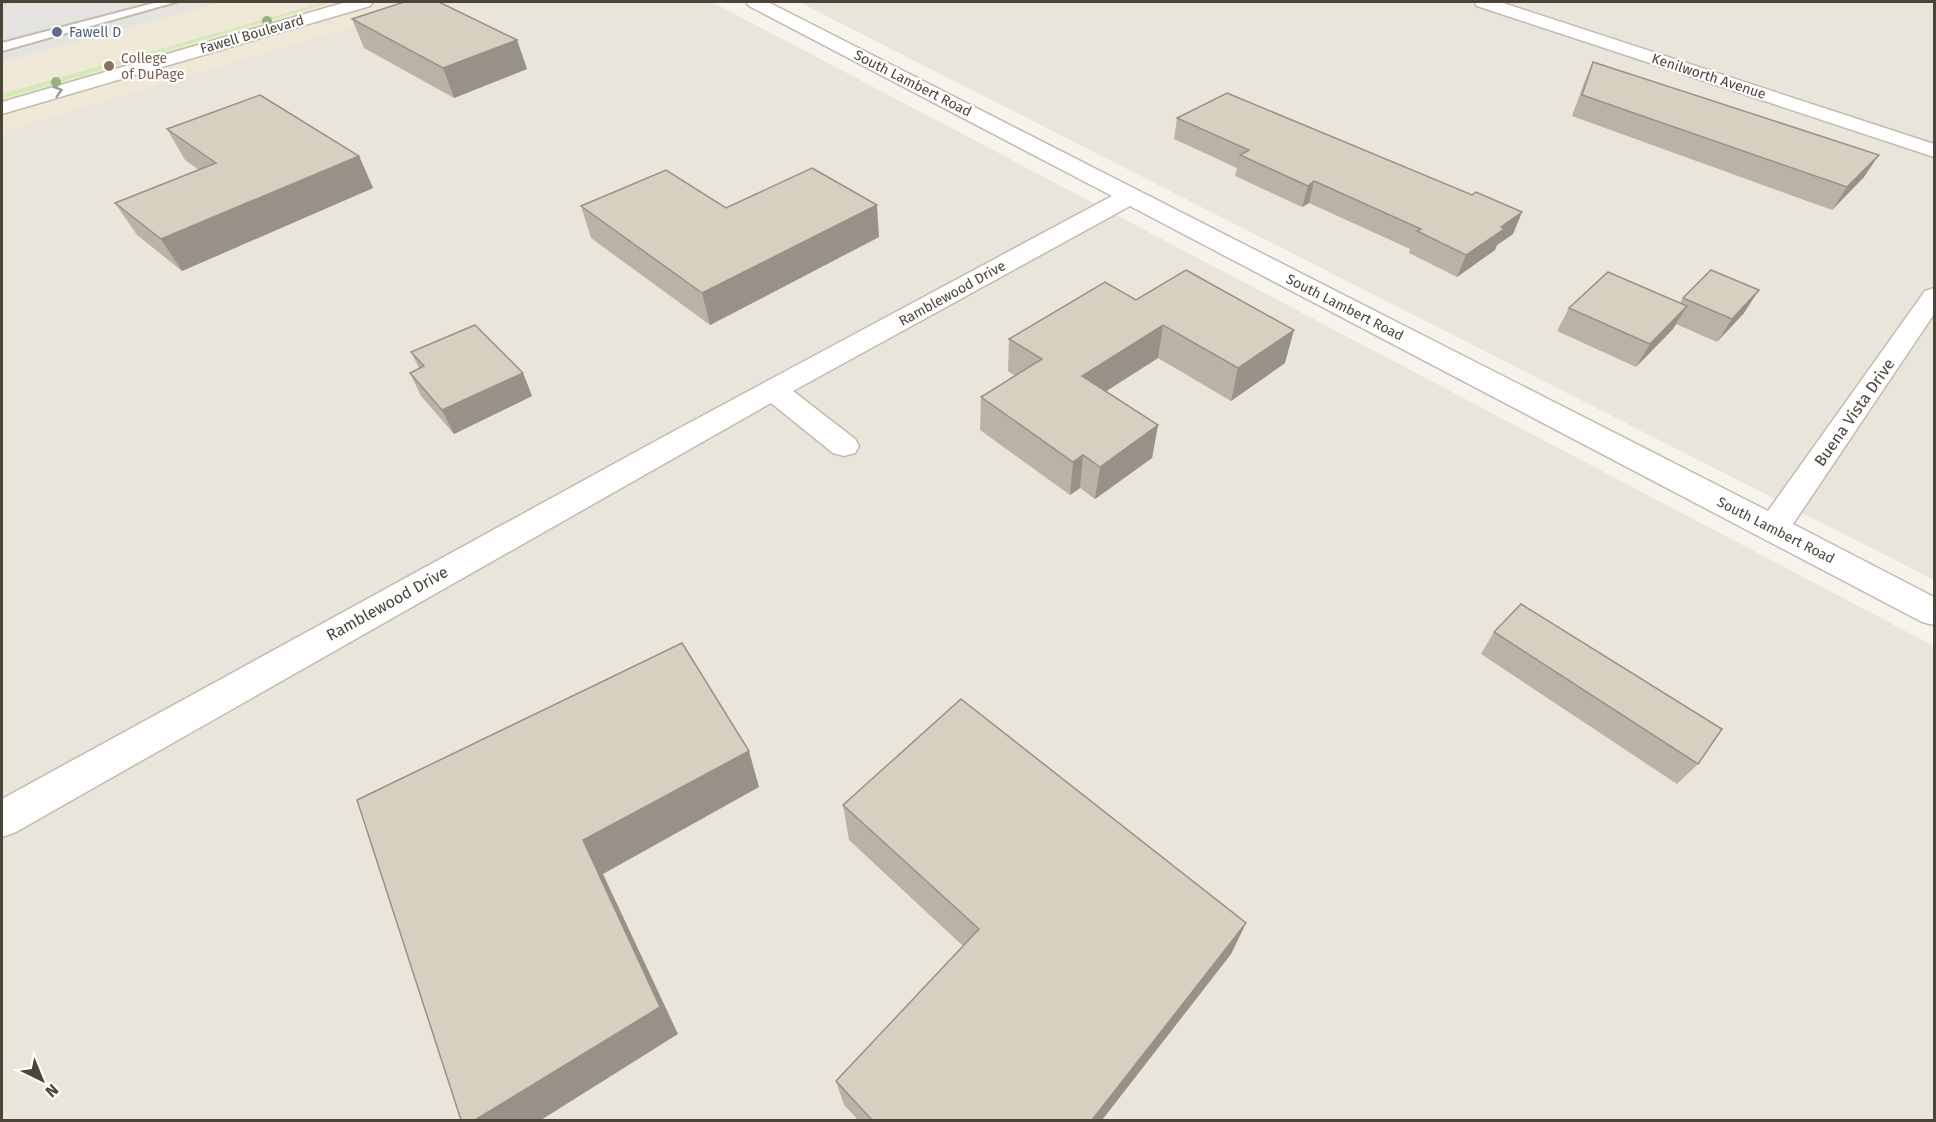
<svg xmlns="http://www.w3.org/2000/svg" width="1936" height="1122" viewBox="0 0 1936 1122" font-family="'Fira Sans',sans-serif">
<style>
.residential{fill:#eae5da}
.education{fill:#efe8d6}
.green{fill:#d2eab5}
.parking{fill:#e5e3e0}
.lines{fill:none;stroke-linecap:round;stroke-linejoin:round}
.lane-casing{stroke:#c2bbae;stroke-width:4}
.street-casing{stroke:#c2bbae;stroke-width:3}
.path{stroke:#c4b79f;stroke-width:2;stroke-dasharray:1.5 1.5;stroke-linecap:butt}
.lane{fill:#fff;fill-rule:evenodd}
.street{fill:#fff;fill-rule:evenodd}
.tree{fill:#97b381}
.wall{fill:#bab2a6}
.shaded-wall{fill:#979187}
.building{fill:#d8cfc1;stroke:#979187;stroke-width:1.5}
.oneway{stroke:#9c9892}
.service-dot{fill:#5c6f8a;stroke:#fff;stroke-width:2}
.education-dot{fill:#8d6e63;stroke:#fff;stroke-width:2}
.labels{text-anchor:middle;stroke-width:4.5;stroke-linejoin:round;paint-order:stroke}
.far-service-label{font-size:14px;fill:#4e5e75;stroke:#fff;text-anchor:start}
.far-street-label{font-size:14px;fill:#4b4439;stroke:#fff}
.far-education-label{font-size:14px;fill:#785e54;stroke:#fff;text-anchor:start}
.street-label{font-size:16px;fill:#4b4439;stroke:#fff}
</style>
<rect width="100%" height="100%" fill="#f6f3ec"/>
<path class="residential" d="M432,2H712L1934,646V1120H2V131Z
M799,2H1934V580Z"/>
<path class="education" d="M2,2H432L2,131Z"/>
<path class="green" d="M325,2H332L2,99V94Z"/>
<path class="parking" d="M2,2H222L2,62Z"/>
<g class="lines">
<g class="lane-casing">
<path id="lane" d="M158,2H176L2,51V43Z"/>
</g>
<g class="street-casing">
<path id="street" d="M346,2H373L370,6L2,114V102Z
M746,2H768L1768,511L1925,291L1934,288V314L1793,524L1934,597V625L1922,622L1130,206L793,391L855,439L859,446L855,453L844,456L833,453L771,403L16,832L2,837V799L663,437L1112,196L749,6Z
M1474,2H1500L1934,144V157L1477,6Z"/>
</g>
<path class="path" d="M2,4L11,2"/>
<use href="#lane" class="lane"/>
<use href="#street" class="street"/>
</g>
<g class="tree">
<circle cx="267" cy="21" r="5"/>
<circle cx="56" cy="82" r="5"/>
</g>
<path class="wall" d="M352,19L517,40L527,69L454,98L364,48Z
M1593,62L1864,177L1832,210L1572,116L1584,83Z
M1177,118L1472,195L1522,212L1513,234L1497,245L1495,250L1457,277L1409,253L1410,249L1309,203L1302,207L1235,176L1237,168L1174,139Z
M167,129L359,156L373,188L182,271L137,235L115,203L199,170L185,160Z
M581,206L726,208L879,237L710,325L591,238Z
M1683,298L1744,313L1717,342L1676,324L1673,329L1636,367L1557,331L1569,308L1680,303Z
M1136,300L1285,363L1231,401L1158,358L1105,392L1158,425L1152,458L1095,499L1080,488L1070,495L980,430L981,397L1015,376L1008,371L1009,339Z
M411,352L523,373L532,396L454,434L421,396L410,373L419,368Z
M1494,632L1698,764L1677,784L1481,654Z
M843,805L1246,923L1231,954L1102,1120H858L844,1105L836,1081L963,946L849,840Z"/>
<path class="shaded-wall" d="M517,40L527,69L454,98L443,68Z
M1879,155L1864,177L1832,210L1847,187Z
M359,156L373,188L182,271L161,239Z
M1314,181L1309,203L1302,207L1308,186Z
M877,205L879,237L710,325L702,293Z
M1522,212L1513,234L1497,245L1495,250L1457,277L1466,255L1501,227Z
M1759,290L1744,313L1717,342L1732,319Z
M1687,306L1673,329L1636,367L1650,344Z
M1163,325L1158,358L1078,409L1082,376Z
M1294,330L1285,363L1231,401L1238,368Z
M523,373L532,396L454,434L442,410Z
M1158,425L1152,458L1095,499L1100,467Z
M1083,455L1080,488L1070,495L1073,462Z
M749,751L759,787L603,874L678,1034L541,1120H475L583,840Z
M1246,923L1231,954L1102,1120H1092Z"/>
<path class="building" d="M404,2H439L517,40L443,68L352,19Z
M1593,62L1879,155L1847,187L1582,95Z
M1227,93L1472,195L1476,192L1522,212L1501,227L1504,229L1466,255L1417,231L1421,229L1314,181L1308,186L1240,155L1249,150L1177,118Z
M260,95L359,156L161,239L115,203L216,163L167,129Z
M812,168L877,205L702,293L581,206L666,170L726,208Z
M1186,270L1294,330L1238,368L1163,325L1082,376L1158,425L1100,467L1083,455L1073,462L981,397L1042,359L1009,339L1105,282L1136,300Z
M1711,270L1759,290L1732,319L1683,298Z
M1608,272L1687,306L1650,344L1569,308Z
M475,325L523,373L442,410L410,373L424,366L411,352Z
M1521,604L1722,729L1698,764L1494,632Z
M682,643L749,751L583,840L660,1007L475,1120H461L357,800Z
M961,699L1246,923L1092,1120H872L836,1081L979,929L843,805Z"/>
<defs><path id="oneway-chevron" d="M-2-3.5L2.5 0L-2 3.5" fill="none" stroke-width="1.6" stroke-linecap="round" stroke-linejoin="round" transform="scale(1.5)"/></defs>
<use class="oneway" href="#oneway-chevron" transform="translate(58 91) rotate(-16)"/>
<circle class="service-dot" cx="57" cy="32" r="6"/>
<circle class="education-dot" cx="109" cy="66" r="6"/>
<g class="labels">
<g class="far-service-label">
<text x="69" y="37">Fawell D</text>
</g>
<g class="far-street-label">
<text transform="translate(252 34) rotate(-16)" y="5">Fawell Boulevard</text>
<text transform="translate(1709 76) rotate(18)" y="5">Kenilworth Avenue</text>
<text transform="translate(913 83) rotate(27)" y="5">South Lambert Road</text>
<text transform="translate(952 293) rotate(-29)" y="5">Ramblewood Drive</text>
<text transform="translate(1345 307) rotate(27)" y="5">South Lambert Road</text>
<text transform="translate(1776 530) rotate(27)" y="5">South Lambert Road</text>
</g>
<g class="far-education-label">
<text x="121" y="63">College<tspan x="121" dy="16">of DuPage</tspan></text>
</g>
<g class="street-label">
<text transform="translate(1854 412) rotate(-55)" y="6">Buena Vista Drive</text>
<text transform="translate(387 603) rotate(-29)" y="6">Ramblewood Drive</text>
</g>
</g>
<rect width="1936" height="1122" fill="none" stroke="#4b4439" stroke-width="6"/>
<g transform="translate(42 1080) rotate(137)" stroke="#ffffff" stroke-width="4.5" paint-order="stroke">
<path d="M0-4.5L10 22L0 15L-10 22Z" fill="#4b4439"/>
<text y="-9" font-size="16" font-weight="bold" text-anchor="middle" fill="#4b4439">N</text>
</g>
</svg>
